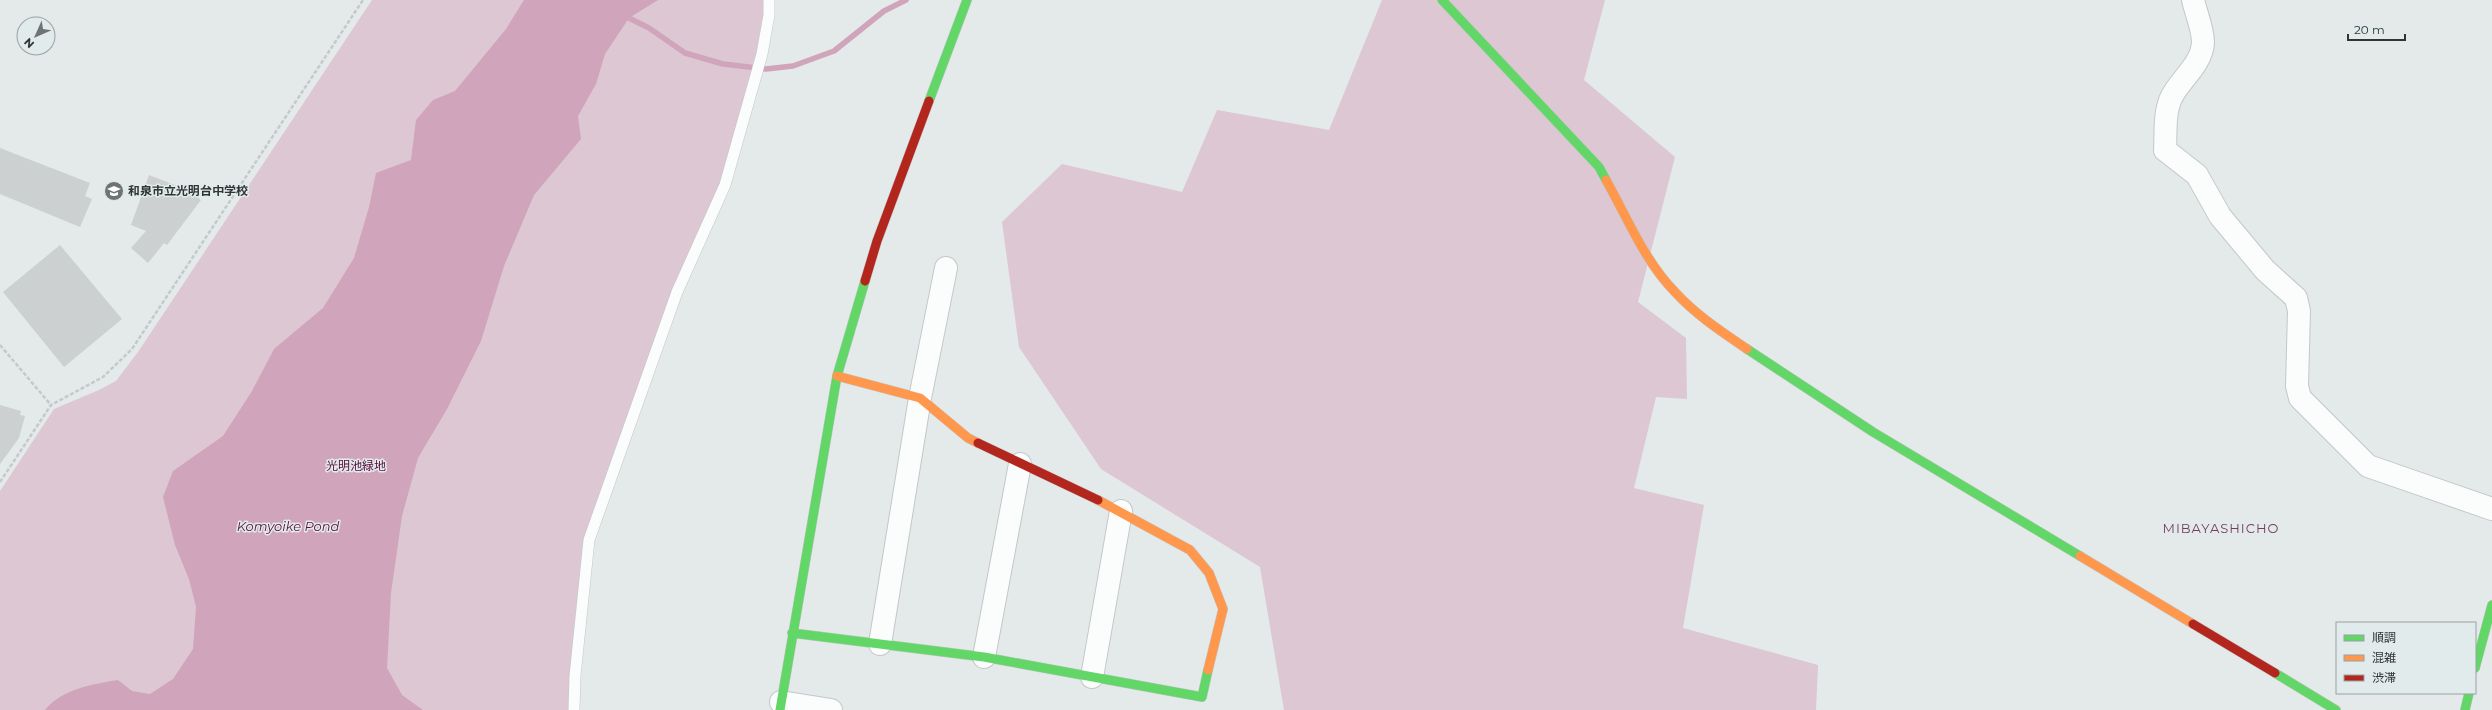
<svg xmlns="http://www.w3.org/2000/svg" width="2492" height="710" viewBox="0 0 2492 710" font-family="Montserrat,'Noto Sans JP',sans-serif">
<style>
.green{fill:#dcc7d2}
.water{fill:#d0a4ba}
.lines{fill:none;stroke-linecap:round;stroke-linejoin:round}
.stream{stroke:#d0a4ba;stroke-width:5.5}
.building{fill:#ccd0d1}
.lane-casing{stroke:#c3c7c8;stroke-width:12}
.street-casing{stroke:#c3c7c8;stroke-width:24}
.fast-casing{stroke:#c3c7c8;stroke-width:10}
.slow-casing{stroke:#c3c7c8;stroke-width:10}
.jam-casing{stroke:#c3c7c8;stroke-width:10}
.path{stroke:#c6c9c9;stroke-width:2.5;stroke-dasharray:4 2;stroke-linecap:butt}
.lane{stroke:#fbfcfc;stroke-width:11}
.street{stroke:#fbfcfc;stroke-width:22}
.fast{stroke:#63d668;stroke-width:9}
.slow{stroke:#ff974d;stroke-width:9}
.jam{stroke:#b3261e;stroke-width:9}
.labels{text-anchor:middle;stroke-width:3;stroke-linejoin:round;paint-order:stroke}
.poi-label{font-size:12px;font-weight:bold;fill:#303434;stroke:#e1ebec;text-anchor:start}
.park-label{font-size:12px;fill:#57083a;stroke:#e1ebec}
.water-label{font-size:13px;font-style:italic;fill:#5b0d3d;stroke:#e1ebec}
.neighbourhood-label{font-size:13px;letter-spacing:1px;fill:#7b3a5d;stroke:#e1ebec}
</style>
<rect width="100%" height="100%" fill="#e4e9e9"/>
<path class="green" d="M372,0H769V15L725,185L677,292L589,540L574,710H0V491L54,409L99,390L116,381L138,352Z
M1382,0H1605L1584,80L1675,157L1638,302L1686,338L1687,399L1656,397L1634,488L1704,505L1683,628L1818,665L1816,710H1284L1260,567L1101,469L1019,347L1002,222L1062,164L1182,192L1217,110L1329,130Z"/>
<path class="water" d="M524,0H658L629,18L605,54L596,84L578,116L581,139L534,195L504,266L481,341L447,409L418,458L402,516L391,593L387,668L402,695L423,710H45C62,689 93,684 118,680L132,691L150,694L173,679L193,649L196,607L189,579L175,545L163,497L173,471L223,436L252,391L274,349L323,308L354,258L369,207L376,173L411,160L416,120L433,100L455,91L506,29Z"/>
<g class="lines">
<path class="stream" d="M623,15L649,28L685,53L723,64L766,69L793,66L834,51L884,11L906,0"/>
</g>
<path class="building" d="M0,148L90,183L85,196L92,199L80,227L0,194Z
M149,175L188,190L201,200L167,245L164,243L148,263L131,248L146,231L131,225Z
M60,245L122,319L64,367L3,292Z
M0,405L21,411L20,415L25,416L19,438L0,464Z"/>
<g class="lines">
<g class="lane-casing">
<path id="lane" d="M574,710L575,676L589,540L677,292L725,185L762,54L769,15V0"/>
</g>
<g class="street-casing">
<path id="street" d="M2193,0C2196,13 2203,29 2203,42C2202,65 2180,79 2171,98C2164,114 2166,133 2165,150L2197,175L2220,216L2265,270L2296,298L2299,311L2297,386L2300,398L2368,466L2492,509
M880,644L920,398L946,268
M984,657L1020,464
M1092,677L1121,511
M781,702L831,710"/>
</g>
<g class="fast-casing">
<path id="fast" d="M1442,0L1599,167L1606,180
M929,101L967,0
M1747,349L1873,432L2080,556
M792,633L984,657L1202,697L1208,670
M2475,668L2492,605
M2275,673L2336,710
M780,710L837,376L865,281
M2465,710L2469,693"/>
</g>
<g class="slow-casing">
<path id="slow" d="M1606,180C1627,217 1645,262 1675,292C1696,315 1722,332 1747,349
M837,376L920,398L968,438L978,443
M1098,500L1190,550L1209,573L1223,609L1208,670
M2080,556L2193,624"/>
</g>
<g class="jam-casing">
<path id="jam" d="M865,281L877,241L929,101
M978,443L1098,500
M2193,624L2275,673"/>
</g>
<path class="path" d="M0,345L51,405
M0,482L51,405L103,377L132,349L363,0"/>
<use href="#lane" class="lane"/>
<use href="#street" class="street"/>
<use href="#fast" class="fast"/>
<use href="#slow" class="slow"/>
<use href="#jam" class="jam"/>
</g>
<defs>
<g id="school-disc" transform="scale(1)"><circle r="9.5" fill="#6f7373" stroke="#e1ebec"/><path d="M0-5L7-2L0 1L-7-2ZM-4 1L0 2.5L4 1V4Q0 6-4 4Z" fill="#fff"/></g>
</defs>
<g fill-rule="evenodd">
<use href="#school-disc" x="114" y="191"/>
</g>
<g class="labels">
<g class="poi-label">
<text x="128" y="195">和泉市立光明台中学校</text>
</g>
<g class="park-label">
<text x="356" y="470">光明池緑地</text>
</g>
<g class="water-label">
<text x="288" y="531">Komyoike Pond</text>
</g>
<g class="neighbourhood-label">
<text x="2221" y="533">MIBAYASHICHO</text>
</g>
</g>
<rect x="2336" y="622" width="140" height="72" fill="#e1ebec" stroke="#9aa2a2"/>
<rect x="2344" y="635" width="20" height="6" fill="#63d668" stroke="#9aa2a2"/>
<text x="2372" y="642" font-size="12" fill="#303434">順調</text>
<rect x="2344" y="655" width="20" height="6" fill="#ff974d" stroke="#9aa2a2"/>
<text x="2372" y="662" font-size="12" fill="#303434">混雑</text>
<rect x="2344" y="675" width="20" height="6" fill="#b3261e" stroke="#9aa2a2"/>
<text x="2372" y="682" font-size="12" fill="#303434">渋滞</text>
<g transform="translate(36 36) rotate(225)"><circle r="19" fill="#e1ebec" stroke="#9aa2a2"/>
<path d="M0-3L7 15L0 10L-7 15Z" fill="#6f7373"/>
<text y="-6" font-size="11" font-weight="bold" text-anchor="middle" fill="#303434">N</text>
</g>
<path d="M2348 34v6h57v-6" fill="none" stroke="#303434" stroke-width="2"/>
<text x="2354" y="34" font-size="12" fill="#303434" stroke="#e1ebec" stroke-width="3" paint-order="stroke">20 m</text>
</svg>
